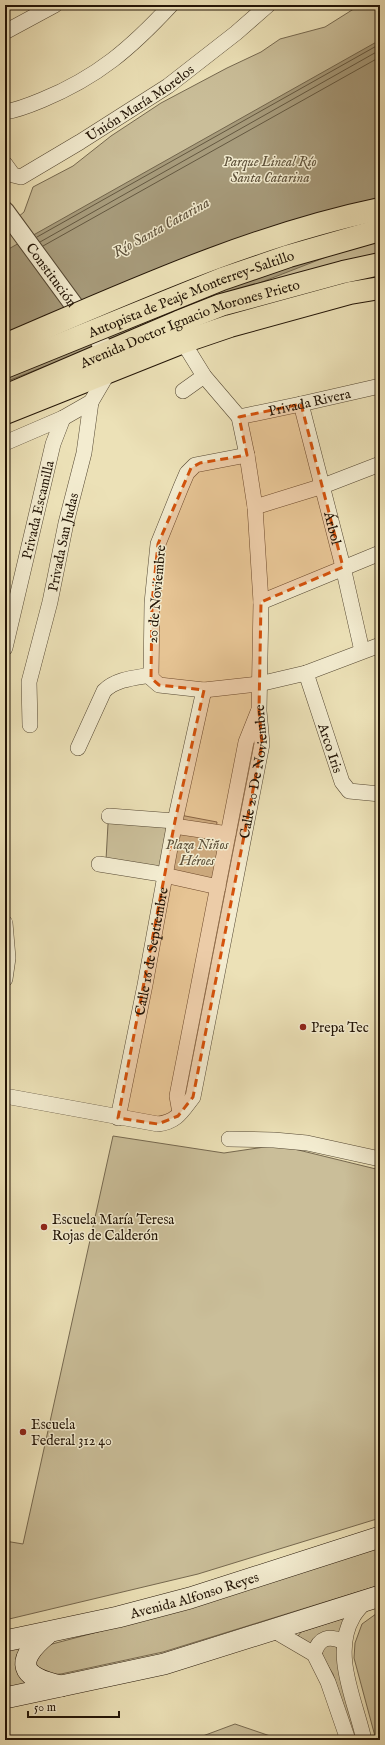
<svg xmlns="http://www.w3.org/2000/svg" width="385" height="1745" viewBox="0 0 385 1745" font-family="'IM FELL English',serif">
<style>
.green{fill:#cabe99;stroke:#766950}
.water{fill:#a79b7b;stroke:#72654c}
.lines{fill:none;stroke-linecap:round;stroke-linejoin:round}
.shore{stroke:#645840;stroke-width:1}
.stream{stroke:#72654c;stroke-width:3.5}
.minor-casing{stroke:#544732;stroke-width:16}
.tertiary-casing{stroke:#544732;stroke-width:20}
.secondary-casing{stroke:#221406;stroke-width:22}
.primary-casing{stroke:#221406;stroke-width:24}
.minor{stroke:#f3ecd0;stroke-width:15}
.tertiary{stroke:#f3ecd0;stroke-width:18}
.secondary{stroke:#f3ecd0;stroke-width:21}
.primary{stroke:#ece1b7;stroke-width:22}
.motorway-bridge-casing{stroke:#221406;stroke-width:24;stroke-linecap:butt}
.motorway-bridge{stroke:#ece1b7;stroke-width:22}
.marked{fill:#d4520b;fill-opacity:0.2;stroke:#d4520b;stroke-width:3;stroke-dasharray:8 5;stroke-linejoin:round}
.poi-dot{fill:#8f2418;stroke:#f3ecd0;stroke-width:1.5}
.labels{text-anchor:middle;stroke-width:3;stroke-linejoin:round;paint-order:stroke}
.street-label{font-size:14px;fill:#221406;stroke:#f3ecd0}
.park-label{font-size:14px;font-style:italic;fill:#5d5039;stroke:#f3ecd0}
.poi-label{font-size:14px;fill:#221406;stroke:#f3ecd0;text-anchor:start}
.water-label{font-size:15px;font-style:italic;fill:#5e513b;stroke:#f3ecd0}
</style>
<rect width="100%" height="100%" fill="#ece1b7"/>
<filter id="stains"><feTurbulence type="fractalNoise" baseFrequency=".005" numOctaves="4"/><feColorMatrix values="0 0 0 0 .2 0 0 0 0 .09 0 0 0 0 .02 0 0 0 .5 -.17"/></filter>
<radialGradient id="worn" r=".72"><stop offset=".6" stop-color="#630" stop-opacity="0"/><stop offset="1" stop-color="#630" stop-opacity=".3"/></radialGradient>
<path class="green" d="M360,5H380V253L292,276L238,286L5,382V228L24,212L33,187L73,166L111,136L161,103L227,68L261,52L280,39L325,27Z
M180,815L217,822L216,829L224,831L215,885L169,874Z
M120,819L169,826L161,868L106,860L108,824Z
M113,1136L224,1153L278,1145L380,1170V1518L198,1574L5,1620V1541L23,1544Z
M380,1544V1585L163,1652L61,1674L44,1675L29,1657L37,1648L143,1620Z
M380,1611V1740H376L354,1658L355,1643L362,1624Z
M344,1618L345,1619L341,1634L312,1645L298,1636L301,1632Z
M336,1644L361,1740H355L333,1674L322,1656V1648L325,1645Z
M27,1645L30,1684L5,1689V1649Z
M235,1724L282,1740H192Z"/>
<path class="water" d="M380,40V236L5,382V251Z"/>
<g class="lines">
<path class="shore" d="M37,237L380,44
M40,242L380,50
M43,246L380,57"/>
<path class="stream" d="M5,245L7,249"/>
<g class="minor-casing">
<g id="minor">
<path d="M5,32L55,5"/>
<path d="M5,112C18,110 30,105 42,100C98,77 131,48 171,5"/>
<path id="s1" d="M5,164L13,175L21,177L80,142L168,86L236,33L268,5"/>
<path d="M183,391L204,376"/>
<path id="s2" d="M301,404L343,567L362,651"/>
<path id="s3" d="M239,417L301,404L380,386"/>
<path d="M5,443L63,418L91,402L108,373"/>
<path d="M247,455L195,465L187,473L181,487L158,544L152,603L151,678L159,685L204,690L259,684L306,673L380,645"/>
<path d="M255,507L323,486L380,464"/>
<path d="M261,602L380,553"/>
<path id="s4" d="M5,648L53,444L63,418"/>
<path id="s5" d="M306,673L342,782L349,791L380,794"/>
<path id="s6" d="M30,725L29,682L50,602L66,523L84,453L91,402"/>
<path d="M78,748L104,691C116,679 134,678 151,675"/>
<path d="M109,816L175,821"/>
<path d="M174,826L228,834"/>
<path d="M99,864L155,873L218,887"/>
<path d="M5,923L8,958L5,979"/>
<path id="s7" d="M5,1096L158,1124C177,1122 182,1111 193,1097L262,744L259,711L261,602L255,507L247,455L239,417L204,376L183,342"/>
<path d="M180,1113L177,1096L246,742L258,712"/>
<path id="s8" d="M118,1118L145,985L175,821L204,690"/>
<path d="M229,1139L274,1140L307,1143L380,1159"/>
<path d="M273,1630L314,1654L328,1682L348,1740"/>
<path d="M314,1654C319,1637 329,1635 344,1642"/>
<path d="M364,1740C356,1702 331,1654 353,1617C356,1611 362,1605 367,1600"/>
</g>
</g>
<g class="tertiary-casing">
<g id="tertiary">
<path id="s9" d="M5,211L98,338L106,353L107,366"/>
</g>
</g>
<g class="secondary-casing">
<g id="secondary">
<path d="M47,1634C14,1661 20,1678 61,1686"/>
<path id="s10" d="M5,1641L118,1617L190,1598L380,1537"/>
<path d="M5,1698L164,1664L380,1596"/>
</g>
</g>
<g class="primary-casing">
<g id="primary">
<path id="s11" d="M5,396L178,322L221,305L343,272L380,264"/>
<path d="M5,413L183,342L230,326L350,293L380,288"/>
</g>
</g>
<use href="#minor" class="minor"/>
<use href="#tertiary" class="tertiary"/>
<use href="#secondary" class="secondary"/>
<use href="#primary" class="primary"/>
<g class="motorway-bridge-casing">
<g id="motorway-bridge">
<path d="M5,345C127,293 250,236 380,209"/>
<path id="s12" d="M5,367L222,279L289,256L380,230"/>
</g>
</g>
<use href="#motorway-bridge" class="motorway-bridge"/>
</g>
<path class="marked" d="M301,404L343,567L261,602L259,711L262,744L193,1097L178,1116L158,1124L118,1118L175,821L204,690L159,685L151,678L152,603L158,544L191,468L200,463L247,455L239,417Z"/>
<g class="poi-dot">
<circle cx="303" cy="1027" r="4"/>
<circle cx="44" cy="1227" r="4"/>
<circle cx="23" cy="1432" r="4"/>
</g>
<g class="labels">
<g class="street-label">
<text dy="5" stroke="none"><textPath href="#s1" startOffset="162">Unión María Morelos</textPath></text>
<text dy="5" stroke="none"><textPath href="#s9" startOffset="79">Constitución</textPath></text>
<text dy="5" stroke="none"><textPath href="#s12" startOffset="200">Autopista de Peaje Monterrey-Saltillo</textPath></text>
<text dy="5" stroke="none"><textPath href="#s11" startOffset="199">Avenida Doctor Ignacio Morones Prieto</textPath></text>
<text dy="5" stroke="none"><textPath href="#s3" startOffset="72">Privada Rivera</textPath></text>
<text dy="5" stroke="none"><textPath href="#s4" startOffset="142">Privada Escamilla</textPath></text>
<text dy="5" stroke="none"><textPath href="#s2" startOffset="128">Árbol</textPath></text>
<text dy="5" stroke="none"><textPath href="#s6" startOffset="187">Privada San Judas</textPath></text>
<text transform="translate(156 594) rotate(-85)" y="5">20 de Noviembre</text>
<text dy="5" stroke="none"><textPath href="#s5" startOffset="79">Arco Iris</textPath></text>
<text dy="5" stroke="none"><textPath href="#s7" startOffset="533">Calle 20 De Noviembre</textPath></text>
<text dy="5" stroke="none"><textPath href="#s8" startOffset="170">Calle 16 de Septiembre</textPath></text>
<text dy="5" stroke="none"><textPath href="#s10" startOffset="195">Avenida Alfonso Reyes</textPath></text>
</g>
<g class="park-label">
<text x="270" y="166">Parque Lineal Río<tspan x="270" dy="16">Santa Catarina</tspan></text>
<text x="197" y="849">Plaza Niños<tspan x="197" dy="16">Héroes</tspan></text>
</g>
<g class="poi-label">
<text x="311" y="1032">Prepa Tec</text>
<text x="52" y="1224">Escuela María Teresa<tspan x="52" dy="16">Rojas de Calderón</tspan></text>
<text x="31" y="1429">Escuela<tspan x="31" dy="16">Federal 312 40</tspan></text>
</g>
<g class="water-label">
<text transform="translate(161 227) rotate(-29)" y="5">Río Santa Catarina</text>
</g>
</g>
<rect width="385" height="1745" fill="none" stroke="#ece1b7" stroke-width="20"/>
<rect x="6" y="6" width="373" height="1733" fill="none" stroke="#221406" stroke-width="2"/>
<rect x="10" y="10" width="365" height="1725" fill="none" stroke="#221406"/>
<path d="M28 1711v6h91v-6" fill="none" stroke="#221406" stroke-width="2"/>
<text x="34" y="1711" font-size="12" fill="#221406" stroke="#f3ecd0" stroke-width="3" paint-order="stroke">50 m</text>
<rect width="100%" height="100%" filter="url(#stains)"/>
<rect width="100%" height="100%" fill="url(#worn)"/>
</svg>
